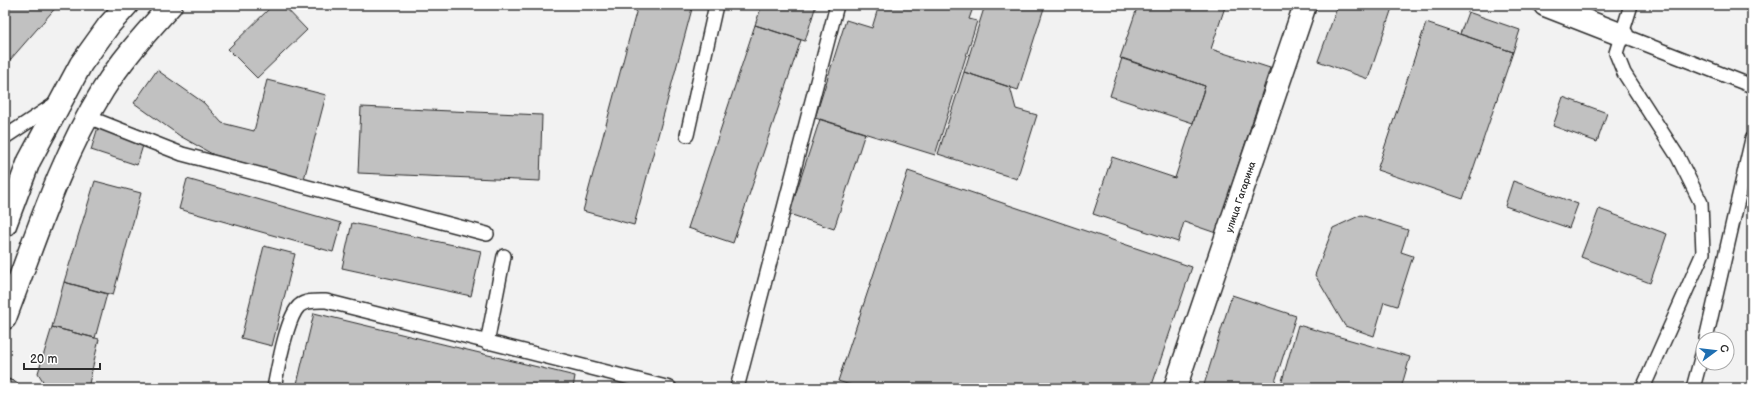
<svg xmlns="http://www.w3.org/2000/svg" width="1757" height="393" viewBox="0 0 1757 393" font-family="'Balsamiq Sans',sans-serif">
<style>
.building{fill:#c1c1c1;stroke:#2b2b2b}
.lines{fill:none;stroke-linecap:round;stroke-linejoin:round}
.lane-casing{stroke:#2b2b2b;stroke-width:16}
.street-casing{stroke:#2b2b2b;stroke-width:25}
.primary-casing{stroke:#2b2b2b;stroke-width:25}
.lane{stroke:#fff;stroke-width:13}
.street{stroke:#fff;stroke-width:22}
.primary{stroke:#fff;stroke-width:22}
.labels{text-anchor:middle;stroke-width:4;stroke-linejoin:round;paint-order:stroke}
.street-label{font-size:10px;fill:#2b2b2b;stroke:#fff}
</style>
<rect width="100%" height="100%" fill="#f2f2f2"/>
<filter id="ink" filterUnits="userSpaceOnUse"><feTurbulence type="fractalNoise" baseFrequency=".025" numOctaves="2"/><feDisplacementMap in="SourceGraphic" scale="8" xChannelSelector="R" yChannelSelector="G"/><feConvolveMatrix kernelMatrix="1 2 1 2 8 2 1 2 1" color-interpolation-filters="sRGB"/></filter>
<g filter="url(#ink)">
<path class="building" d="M5,5H58L10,60L5,63Z
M273,5H283L307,30L257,78L228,49Z
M638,5H693L634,225L583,211Z
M762,5H816L805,41L755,25Z
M879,5H974L969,19L977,21L935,155L815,118L846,20L872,28Z
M985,5H1045L1018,90L964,72Z
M1138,5H1221L1225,7L1211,49L1270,68L1216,233L1184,222L1178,242L1093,214L1112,157L1175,178L1205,86L1120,58Z
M1338,5H1393L1368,79L1318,61Z
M1468,12L1520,30L1513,52L1460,34Z
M1426,23L1513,52L1463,199L1377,170Z
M755,25L801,40L733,243L688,228Z
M1122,58L1205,86L1193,123L1110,96Z
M157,70L204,103L222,123L254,131L267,80L326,95L304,179L214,155L180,136L134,103Z
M964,72L1010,87L1016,109L1037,115L1017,179L938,154Z
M1563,97L1607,113L1597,142L1553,126Z
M361,107L542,115L540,181L358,173Z
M820,119L865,133L834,229L789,214Z
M98,127L144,142L137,165L91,150Z
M908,171L1192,267L1151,388H859L838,381Z
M187,179L341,223L333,252L179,209Z
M95,181L141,193L113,295L64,282Z
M1513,181L1578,204L1569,228L1505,206Z
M1599,209L1667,234L1650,283L1581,257Z
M1361,215L1408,230L1401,252L1413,256L1397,306L1384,302L1374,336L1345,326L1315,275L1333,228Z
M352,223L481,251L471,296L342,268Z
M264,246L295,254L272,346L241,338Z
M64,282L107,294L95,338L52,327Z
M1232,295L1296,316L1273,388H1203Z
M314,313L575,376L573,388H296Z
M1298,325L1410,357L1401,388H1280Z
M52,327L99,339L88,388H47L38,373Z"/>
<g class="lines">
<g class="lane-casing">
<path id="lane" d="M1631,5L1616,53L1624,73L1678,157L1701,203L1703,253L1643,388
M1622,35L1752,86
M88,117L182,154L487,234
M687,135L716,5
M5,137L55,104
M1706,339L1752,139
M487,343L504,256
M5,386L12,388
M274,388C278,368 286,319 299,306C306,300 317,301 326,301L670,388
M737,388L837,5
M1693,388L1703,351"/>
</g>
<g class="street-casing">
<g id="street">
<path d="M1545,5L1622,35"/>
<path id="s1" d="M1175,388L1305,5"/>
</g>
</g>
<g class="primary-casing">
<path id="primary" d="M5,225L29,161L81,64L109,25L127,5
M5,318C34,242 60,159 103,90C122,59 147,32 171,5"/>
</g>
<use href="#lane" class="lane"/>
<use href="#street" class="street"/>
<use href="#primary" class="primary"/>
</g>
</g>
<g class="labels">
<g class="street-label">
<text dy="4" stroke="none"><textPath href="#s1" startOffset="202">улица Гагарина</textPath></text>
</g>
</g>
<rect width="1757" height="393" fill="none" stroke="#fff" stroke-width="20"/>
<rect x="10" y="10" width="1737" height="373" fill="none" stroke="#2b2b2b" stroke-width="1.5" filter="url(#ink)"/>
<g transform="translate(1715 351) rotate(75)"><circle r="19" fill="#ffffff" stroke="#aaaaaa"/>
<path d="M0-3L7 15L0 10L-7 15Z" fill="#1f6fb2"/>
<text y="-6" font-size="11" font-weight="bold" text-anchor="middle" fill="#2b2b2b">С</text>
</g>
<path d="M24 363v6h76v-6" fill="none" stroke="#2b2b2b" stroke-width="2"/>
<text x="30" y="363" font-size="12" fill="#2b2b2b" stroke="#ffffff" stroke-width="3" paint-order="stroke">20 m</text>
</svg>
